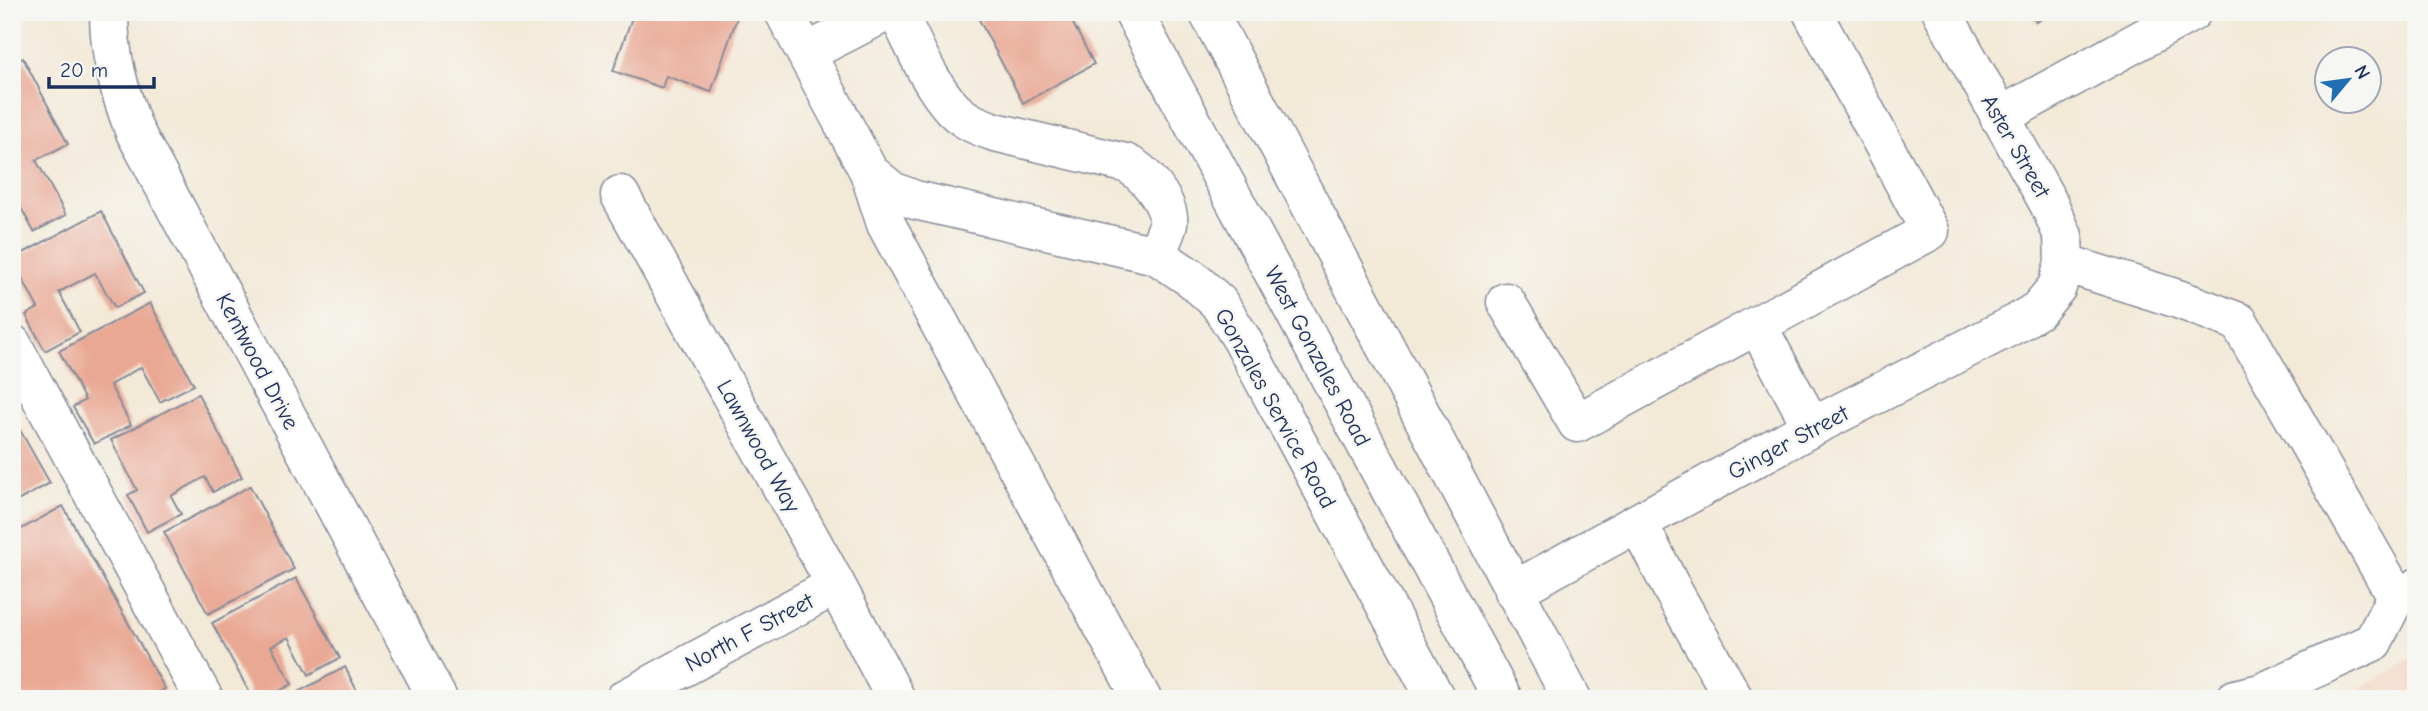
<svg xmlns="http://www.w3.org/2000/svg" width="2428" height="711" viewBox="0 0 2428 711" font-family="'Comic Neue',sans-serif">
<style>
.built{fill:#f3d4bf}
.building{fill:#e9a894}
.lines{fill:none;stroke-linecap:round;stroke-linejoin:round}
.minor-casing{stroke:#878c9a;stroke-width:41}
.major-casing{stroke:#878c9a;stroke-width:41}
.minor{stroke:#fff;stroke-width:38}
.major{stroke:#fff;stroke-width:38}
.labels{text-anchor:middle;stroke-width:5;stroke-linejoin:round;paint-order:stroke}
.street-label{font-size:23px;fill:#1b2f5e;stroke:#f6f6f2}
</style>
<rect width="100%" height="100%" fill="#f6f6f2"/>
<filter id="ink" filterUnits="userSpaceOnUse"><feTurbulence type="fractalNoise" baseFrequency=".0143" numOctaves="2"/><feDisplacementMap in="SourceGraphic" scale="14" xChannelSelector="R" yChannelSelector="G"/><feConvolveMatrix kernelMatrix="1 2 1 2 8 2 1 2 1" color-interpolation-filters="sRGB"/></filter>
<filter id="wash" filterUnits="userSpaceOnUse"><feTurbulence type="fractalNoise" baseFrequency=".00686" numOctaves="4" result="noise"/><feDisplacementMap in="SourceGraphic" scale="28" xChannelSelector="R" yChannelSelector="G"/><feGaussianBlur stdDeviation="1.57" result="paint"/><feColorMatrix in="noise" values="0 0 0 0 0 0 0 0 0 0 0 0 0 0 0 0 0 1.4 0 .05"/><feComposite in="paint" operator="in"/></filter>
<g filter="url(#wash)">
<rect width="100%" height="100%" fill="#f3e9d7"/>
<path class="built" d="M2416,657V699H2340Z"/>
<g id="blocks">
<path class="building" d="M634,12H739L711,92L666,76L662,88L613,71Z
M975,12H1067L1094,64L1023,103Z
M2031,12H2054L2036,22Z
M23,58L68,144L36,160L66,215L34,232L12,191V64Z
M101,211L144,293L115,308L95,273L59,292L80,332L45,351L26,315L38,308L12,259Z
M150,303L194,385L160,402L141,367L110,385L131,425L94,444L73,407L85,400L59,351Z
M198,394L242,477L213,492L205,477L171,496L181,514L147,532L128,495L137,490L111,440Z
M12,416L50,483L12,504Z
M250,486L294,569L208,614L164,532Z
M63,506L165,689L148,699H12V534Z
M296,578L340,658L309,675L289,637L271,646L292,684L265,699H253L212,623Z
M345,667L361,699H285Z"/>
</g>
</g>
<g filter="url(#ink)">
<use href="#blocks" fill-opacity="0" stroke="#878c9a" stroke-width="2"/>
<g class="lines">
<g class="minor-casing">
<path id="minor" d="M109,12C109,54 119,91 134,130L438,699
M784,12L869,172L886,224L1142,699
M897,12C914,44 928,82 952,108C964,121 980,127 995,132L1125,163C1143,170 1171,203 1168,224C1166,234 1159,245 1156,255
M806,53L886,12
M1999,117L2192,12
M869,172L892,191L915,200L1156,255L1191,278L1218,302L1241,338L1436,699
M620,195L836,585L896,699
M2064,263L2178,299L2239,322L2397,598L2416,588
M1506,302L1577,423L1930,231L1812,12
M1757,325L1812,427
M12,344L204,699
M1638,523L1673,591L1734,699
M1513,591L1812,427L2017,323L2038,310L2057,287L2064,263L2063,236L2049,204L1942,12
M625,699L836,585
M2235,699L2261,693L2373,642L2396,596"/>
</g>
<g class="major-casing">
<path id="major" d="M1133,12L1503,699
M1208,12L1572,699"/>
</g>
<use href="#minor" class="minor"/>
<use href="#major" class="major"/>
</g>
</g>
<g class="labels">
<g class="street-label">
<text transform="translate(2016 146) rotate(60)" y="8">Aster Street</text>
<text transform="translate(1318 356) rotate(62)" y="8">West Gonzales Road</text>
<text transform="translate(258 361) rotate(62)" y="8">Kentwood Drive</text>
<text transform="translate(1276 408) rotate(61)" y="8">Gonzales Service Road</text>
<text transform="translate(1788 442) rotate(-28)" y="8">Ginger Street</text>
<text transform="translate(759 446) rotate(61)" y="8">Lawnwood Way</text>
<text transform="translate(749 632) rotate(-28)" y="8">North F Street</text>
</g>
</g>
<rect width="2428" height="711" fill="none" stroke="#f6f6f2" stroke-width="42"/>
<g transform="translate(2348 80) rotate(61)"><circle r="33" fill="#f6f6f2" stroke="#9ea6b7" stroke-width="2"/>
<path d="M0-5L12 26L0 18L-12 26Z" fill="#1f6fb2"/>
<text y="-10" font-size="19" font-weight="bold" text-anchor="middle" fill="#1b2f5e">N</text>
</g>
<path d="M49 77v10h105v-10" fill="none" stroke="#1b2f5e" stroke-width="3.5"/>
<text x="60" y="77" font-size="21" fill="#1b2f5e" stroke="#f6f6f2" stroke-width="5" paint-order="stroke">20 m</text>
</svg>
